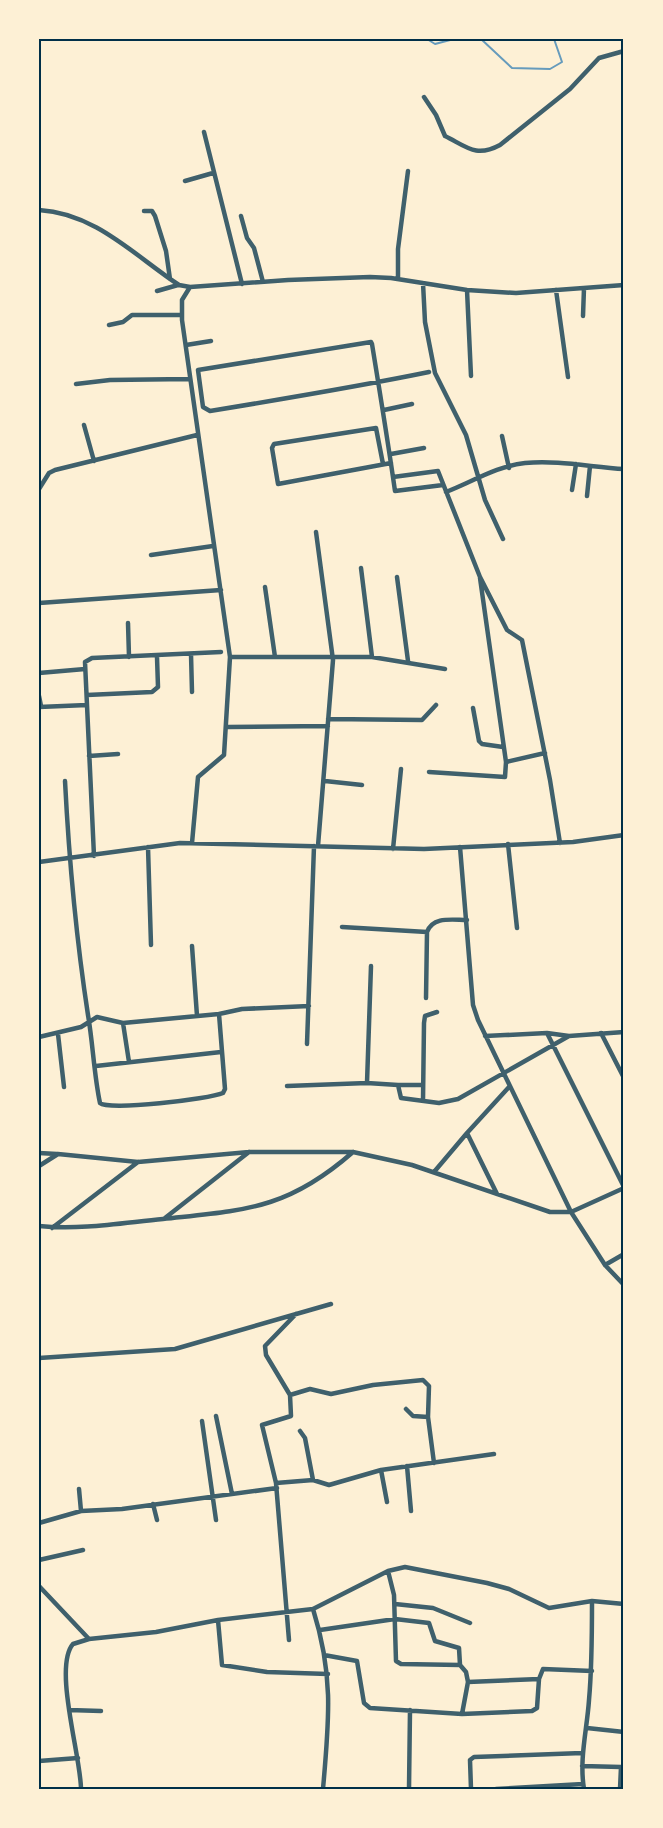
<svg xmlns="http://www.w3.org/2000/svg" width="663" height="1828" viewBox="0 0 663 1828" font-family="Overpass,sans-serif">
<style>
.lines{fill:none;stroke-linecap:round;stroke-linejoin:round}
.stream{stroke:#669bbc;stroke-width:2}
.minor{stroke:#3f606c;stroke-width:4.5}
.neatline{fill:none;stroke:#003049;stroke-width:2}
</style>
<rect width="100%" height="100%" fill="#fdf0d5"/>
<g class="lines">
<path class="stream" d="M427,39L435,44L454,39
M481,39L512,68L550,69L562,62L554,39"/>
<path class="minor" d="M424,97L436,115L445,136C467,147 476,158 500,145L570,89L599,58L624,51
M204,132L242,284
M185,181L213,173
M39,210C95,213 135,256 179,285L190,287L288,280L370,277L391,278L467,290L516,293L624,285
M144,211H152L155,216L166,251L170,279
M241,216L247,238L254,248L263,282
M398,279V249L408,171
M423,283L425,322L435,373L466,435L485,500L503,539
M190,287L182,300V320L230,657L224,755L198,777L192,843
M467,290L471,376
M556,290L568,377
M157,291L178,285
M583,316L584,288
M109,325L123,322L132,315H182
M186,345L211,341
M429,372C356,387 283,399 210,411L203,407L198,370L371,342L372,344C380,393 388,442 395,491L443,485
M76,384L110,380L189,379
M384,410L412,404
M84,425L94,461
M502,436L509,468
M391,454L424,448
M383,464L376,428L274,444L272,448L278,484L391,463
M393,477L438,471L480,577L507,630L522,640L550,780L560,843
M39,489L49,473L55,470L197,435
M572,490L576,464
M446,492C472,482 497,466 525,463C558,460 591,467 624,469
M587,496L590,466
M316,532L333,660L318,846
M151,555L213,546
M361,568L372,657
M397,577L408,661
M480,578L506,762L545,753
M265,587L275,657
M39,603L221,590
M128,623L129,657
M191,654L192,692
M230,657H372L445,669
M39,673L85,669
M87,695L152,692L158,687L157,657
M39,696L41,706
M39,707L87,705
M473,708L479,741L482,744L503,747
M328,719L422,720L436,705
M228,727L328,726
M89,756L118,754
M429,772L505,777L506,762
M325,781L362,785
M508,844L517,928
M148,847L151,945
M460,847L473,1005L478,1020L571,1212L605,1265L624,1285
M393,849L401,769
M94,856L85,662L92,658L221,652
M39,862L180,843L424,849L573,842L624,835
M342,927L427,932
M192,946L197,1016
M426,998L427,932C433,916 452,920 467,920
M219,1014L242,1009L309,1006
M123,1023L129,1062
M547,1033L624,1187
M601,1033L624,1078
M58,1034L64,1087
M485,1036L547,1033L569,1036L624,1032
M39,1037L81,1027L97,1017L123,1023L219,1014L225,1089L223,1093C209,1099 109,1111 100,1103C94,1075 93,1044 88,1015C76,937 69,859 65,781
M307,1044L314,846
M96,1066L221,1052
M367,1083L371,966
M398,1085H423
M287,1086L367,1083L398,1085L401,1098L439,1103L458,1099L569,1036
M423,1101L424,1023L425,1016L437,1012
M39,1153L57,1154
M39,1166L58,1154L138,1162L249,1152H353L412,1165L550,1212H571L624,1188
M434,1172L467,1133
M497,1194L467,1133L509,1087
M165,1218L249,1152
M39,1226C81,1230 121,1223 163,1219C245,1210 287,1210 353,1152
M52,1228L138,1162
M605,1265L624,1254
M39,1358L175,1349L331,1304
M290,1395L266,1355L265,1346L296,1314
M406,1409L413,1416L428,1417
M216,1416L232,1494
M202,1421L216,1520
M300,1431L305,1438L313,1480
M407,1466L411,1511
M381,1470L387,1502
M276,1483L313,1480L329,1485L381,1470L494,1454
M79,1489L81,1511
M153,1504L157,1520
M39,1523L81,1511L122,1509L277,1488
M39,1560L83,1550
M388,1571L394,1595L396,1661L401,1664L460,1665L466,1672L468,1682
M39,1586L89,1639
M395,1604L433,1608L470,1623
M313,1609C334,1676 329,1720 323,1789
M218,1620L222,1665L267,1672L328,1674
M320,1630L395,1619L429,1623L435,1641L459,1648L460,1665
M289,1640L276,1483L262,1425L291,1416L290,1395L310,1389L331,1394L373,1385L423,1380L429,1386L428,1417L434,1463
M324,1655L357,1661L364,1703L370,1708L462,1714L468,1682L539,1679
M69,1710L101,1711
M462,1714L532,1711L537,1708L539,1679L543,1669L592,1671
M587,1728L624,1732
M39,1761L78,1758
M582,1766L621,1767L620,1789
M81,1789C81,1757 53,1667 73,1644L89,1639L156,1632L218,1620L313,1609L388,1571L405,1567L487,1583L509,1589L549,1608L592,1601L624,1604
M409,1789L410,1710
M471,1789L470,1760L474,1757L582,1753
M496,1789L583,1784
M584,1789C579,1759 587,1730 589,1700C592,1667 592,1634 592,1601"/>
</g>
<rect width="663" height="1828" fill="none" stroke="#fdf0d5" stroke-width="81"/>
<rect x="40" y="40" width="582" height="1748" class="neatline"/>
</svg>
